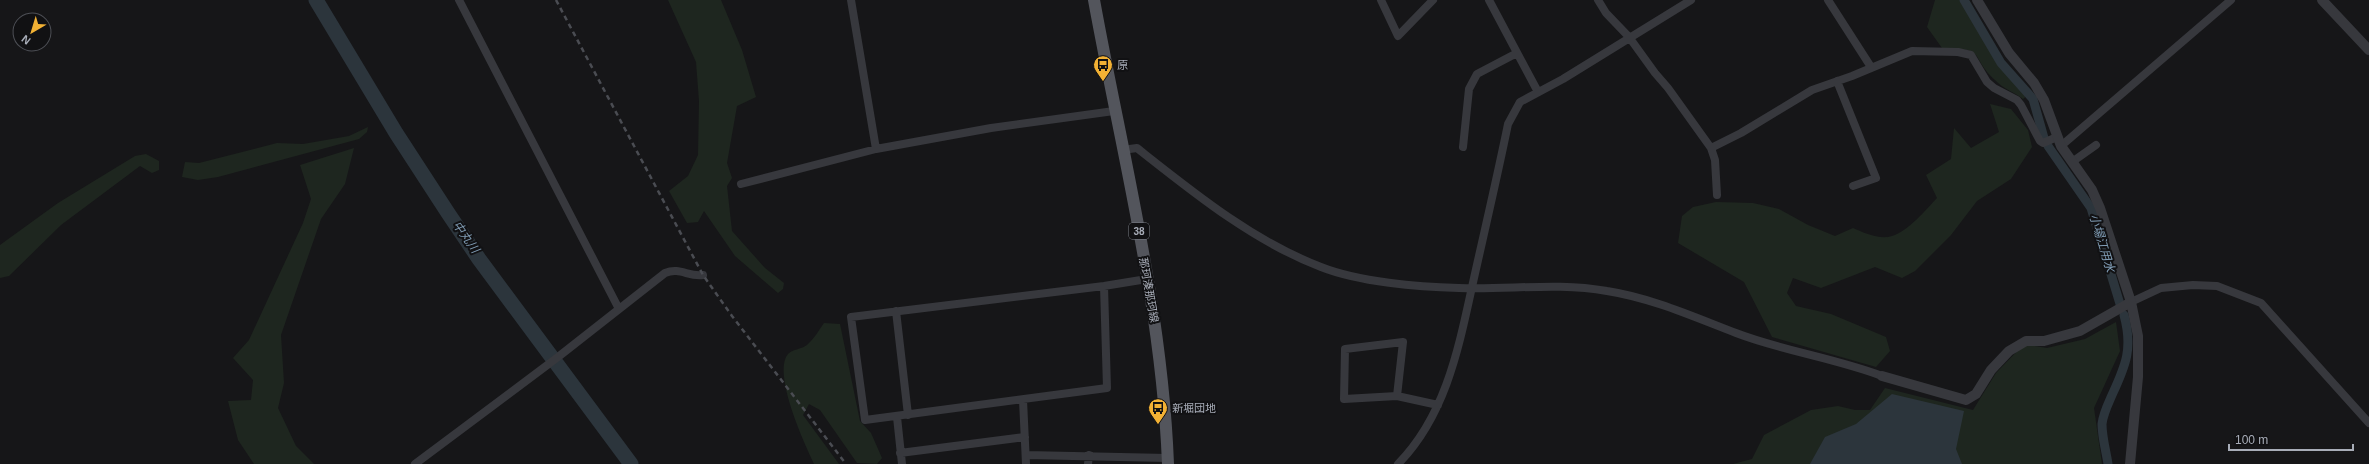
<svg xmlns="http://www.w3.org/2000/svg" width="2369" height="464" viewBox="0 0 2369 464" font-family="Arial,'Noto Sans JP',sans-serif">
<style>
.green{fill:#1e261f}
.water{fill:#2c353c}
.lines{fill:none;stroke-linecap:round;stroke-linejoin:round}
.canal{stroke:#2c353c;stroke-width:9}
.river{stroke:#2c353c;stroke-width:15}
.minor{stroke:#37383d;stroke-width:8}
.tertiary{stroke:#37383d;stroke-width:10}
.primary{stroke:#53555c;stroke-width:12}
.rail{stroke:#4a4c52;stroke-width:2.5;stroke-dasharray:5 4;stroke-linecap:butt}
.labels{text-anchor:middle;stroke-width:4;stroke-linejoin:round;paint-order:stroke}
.shield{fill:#111113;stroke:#7b7e86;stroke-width:1}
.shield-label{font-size:10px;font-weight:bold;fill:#a8adb8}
.poi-label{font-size:11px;fill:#a8adb8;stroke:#111113;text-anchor:start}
.street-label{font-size:11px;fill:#a8adb8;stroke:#111113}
.water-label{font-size:12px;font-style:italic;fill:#7f9bb3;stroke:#111113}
</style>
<rect width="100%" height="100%" fill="#161618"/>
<path class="green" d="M668,0H721L742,50L756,97L737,106L727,163L732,178L727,186L732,231L765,268L784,283L783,289L778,293L735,256L704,211L698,222L687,223L669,191L688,176L698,155L699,101L696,62Z
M1935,0H1962L2002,69L2028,95L2023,99C2014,92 2003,89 1995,80C1968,55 1989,49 1942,48L1927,27Z
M1990,104L2011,109L2028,130L2032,147L2011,179L1977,201L1951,235L1915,271L1902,278L1875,267L1821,288L1793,278L1787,293L1796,306L1831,314L1886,337L1890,351L1876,367L1772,337L1744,282L1678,243L1682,216L1693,207L1716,202L1753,203L1779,209L1808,225L1835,236L1853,228C1864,233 1880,240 1892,236C1908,231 1926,210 1937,198L1926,175L1951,159L1954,128L1971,148L1999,132Z
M368,127L367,132L359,139L218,177L198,180L182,177L185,162L199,163L277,143L303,144L349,136Z
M354,148L345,184L321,219L281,335L284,383L278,408L296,446L314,464H254L238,440L228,401L251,400L253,380L233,358L249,340L303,223L311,199L300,165Z
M146,154L159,161V170L152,173L140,166L61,225L9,276L0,278V245L58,203L135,156Z
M2116,322L2120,351L2094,408L2102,464H1733L1752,459L1764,435L1811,410L1838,406L1855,410H1870L1885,388L1973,410L1996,373L2024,344L2047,348L2085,339Z
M824,323L840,324L860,421L871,433L882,458L877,464L857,463L820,410L809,404L803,415L839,464H814C804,443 772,373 788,354C793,349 802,349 807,345C814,339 819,330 824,323Z"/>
<path class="water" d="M1892,394L1964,411L1956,449L1962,464H1810L1825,437L1856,424Z"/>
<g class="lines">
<path class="canal" d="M1964,0L2001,63L2033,99L2044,138
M2048,146L2091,208L2120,304
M2108,464C2106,451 2102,437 2102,424C2103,414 2108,404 2112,395C2126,365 2133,348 2124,315"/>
<path class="river" d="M316,0L396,133L448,213L479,259L631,464"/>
<path class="minor" d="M459,0L619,309
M851,0L876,149
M1381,0L1398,36L1433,0
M1489,0L1538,92
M1598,0L1606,13L1629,37L1655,73L1668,88L1711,148L1715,160L1717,195
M1828,0L1871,67
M1837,81L1876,178L1853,186
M2061,146L2231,0
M1463,147L1469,89L1477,74L1517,53
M1711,148L1741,133L1812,90L1852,76L1912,51L1958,52L1971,55L1987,82L1994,88L2017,100L2021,105L2040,141L2043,143L2057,137
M1122,150L1137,148C1194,193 1253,241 1321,267C1359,282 1418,287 1459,288C1509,290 1557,282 1607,291C1652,298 1694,317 1736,333C1783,351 1834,358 1882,376
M2072,162L2096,145
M741,184L876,149L991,128L1114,111
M1104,286L1107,388L865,420L851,317L1104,286L1147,279
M2131,302L2161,288L2193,285L2217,286L2261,303L2369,423
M896,311L908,415
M1397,396L1403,342L1345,349L1344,399L1397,396L1438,405
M1023,400L1026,464
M897,417L902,464
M900,453L1025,437
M1026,455L1167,458
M415,464L558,357L665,273C680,267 688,277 703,275
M1088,464L1089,455
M1398,464C1445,416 1458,351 1472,287C1484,233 1497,178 1508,124L1520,102L1563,79L1691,0"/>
<path class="tertiary" d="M1977,0L2009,53L2034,83L2044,100L2061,146L2092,190L2100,208L2131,302L2138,336V377L2130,464
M2322,0L2369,50
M1882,376L1966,400L1976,394L1991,370L2009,351L2026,341H2044L2080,331L2131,302"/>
<path class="primary" d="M1094,0C1122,154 1162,307 1168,464"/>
<path class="rail" d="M556,0L703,275L732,316L846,464"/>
</g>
<defs>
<g id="bus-pin" transform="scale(1)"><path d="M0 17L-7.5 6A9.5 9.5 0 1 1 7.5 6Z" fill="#f2b134" stroke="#111113"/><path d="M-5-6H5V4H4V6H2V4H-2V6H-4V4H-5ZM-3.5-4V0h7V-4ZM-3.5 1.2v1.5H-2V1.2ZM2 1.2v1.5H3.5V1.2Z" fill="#111"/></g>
</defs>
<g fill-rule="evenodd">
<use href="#bus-pin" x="1103" y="65"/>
<use href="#bus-pin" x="1158" y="408"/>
</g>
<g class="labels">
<rect class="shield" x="1129" y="223" width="20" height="16" rx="3"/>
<g class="shield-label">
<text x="1139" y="235">38</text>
</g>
<g class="poi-label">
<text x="1117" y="69">原</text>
<text x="1172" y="412">新堀団地</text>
</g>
<g class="street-label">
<text transform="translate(1149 290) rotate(80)" y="4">那珂湊那珂線</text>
</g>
<g class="water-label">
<text transform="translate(466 237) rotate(54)" y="4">中丸川</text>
<text transform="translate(2102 243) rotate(73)" y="4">小場江用水</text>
</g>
</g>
<g transform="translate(32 32) rotate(218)"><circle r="19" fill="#111113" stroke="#4d4f55"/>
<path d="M0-3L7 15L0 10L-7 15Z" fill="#f2b134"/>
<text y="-6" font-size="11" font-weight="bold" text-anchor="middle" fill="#a8adb8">N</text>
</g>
<path d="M2229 444v6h124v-6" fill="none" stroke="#a8adb8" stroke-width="2"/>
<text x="2235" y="444" font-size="12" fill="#a8adb8" stroke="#111113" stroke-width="3" paint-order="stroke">100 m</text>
</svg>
